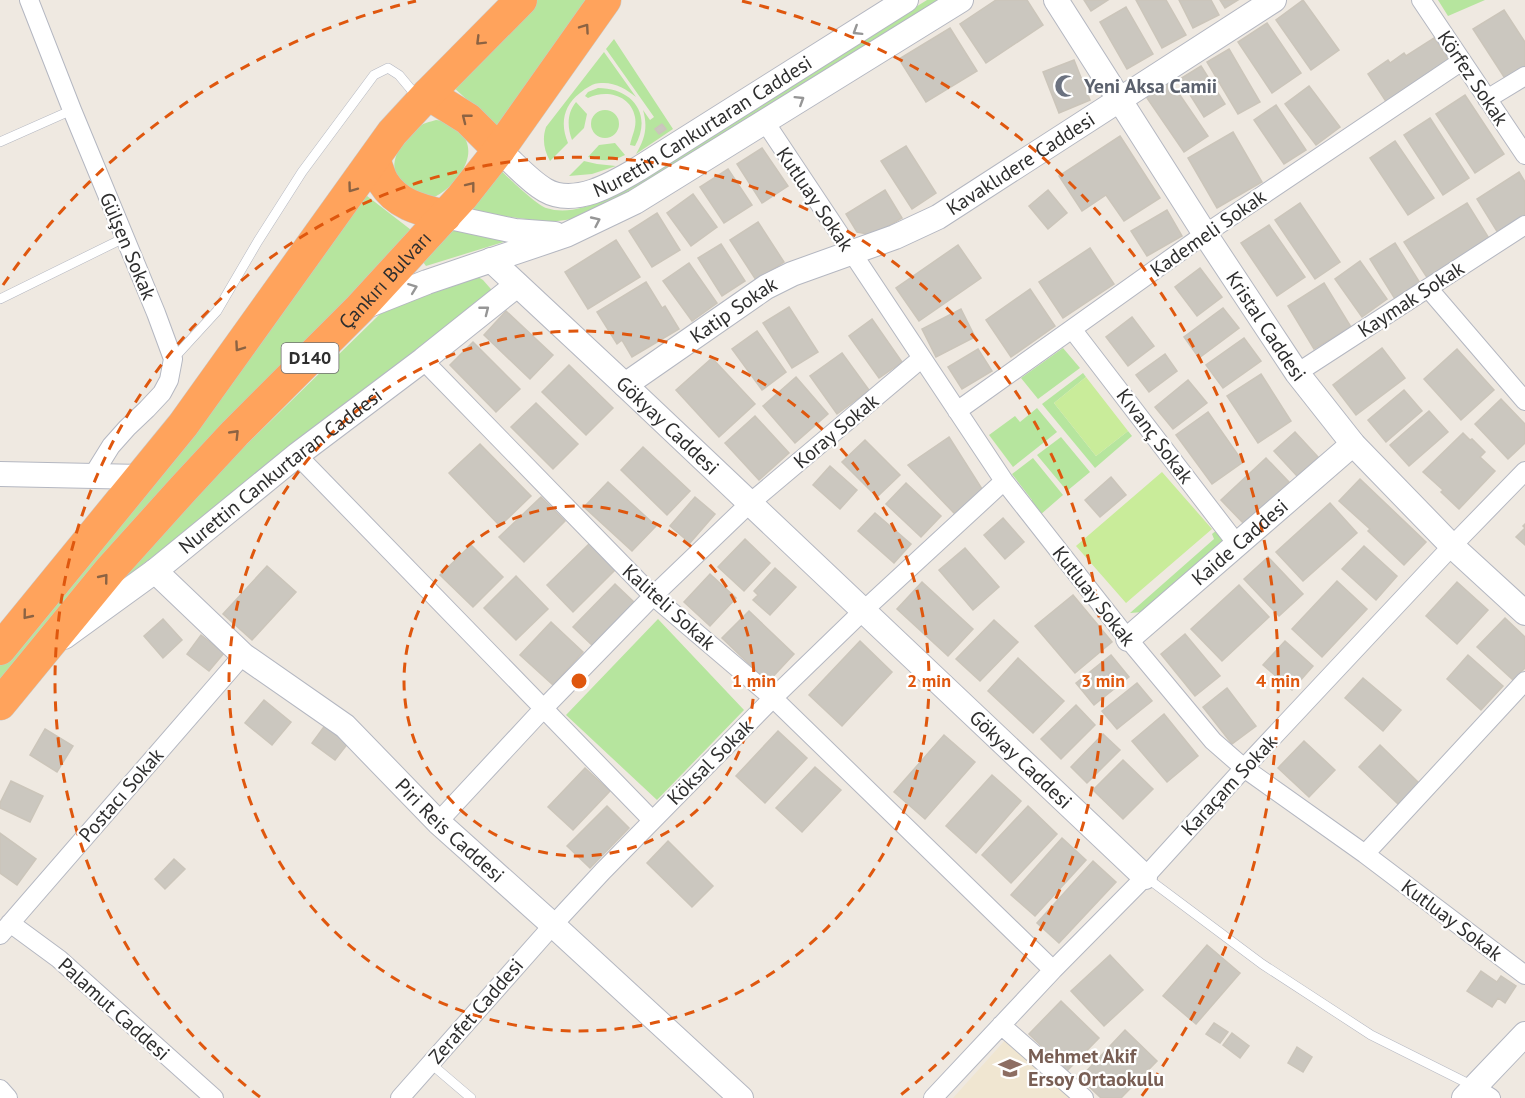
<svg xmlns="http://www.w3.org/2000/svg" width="1525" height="1098" viewBox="0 0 1525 1098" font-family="'PT Sans',sans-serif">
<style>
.education{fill:#f0e6d1}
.green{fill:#b6e59e}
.pitch{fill:#c9ec9a}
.building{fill:#cbc7bf;stroke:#cbc5ba;stroke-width:1.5}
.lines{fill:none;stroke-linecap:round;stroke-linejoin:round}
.lane-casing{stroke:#b4b7c1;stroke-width:10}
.street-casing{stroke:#b4b7c1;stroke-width:20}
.secondary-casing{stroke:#b4b7c1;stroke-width:26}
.highway-casing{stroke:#c9c9c9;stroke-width:33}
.lane{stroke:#fff;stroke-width:9}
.street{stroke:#fff;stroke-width:18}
.secondary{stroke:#fff;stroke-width:24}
.highway{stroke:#ffa35c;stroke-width:32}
.oneway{stroke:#8c6343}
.oneway2{stroke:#969696}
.ring{fill:none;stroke:#df570e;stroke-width:3;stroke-dasharray:10 8}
.labels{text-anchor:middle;stroke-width:4.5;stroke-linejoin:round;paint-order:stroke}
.shield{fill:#fff;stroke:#6d6d6d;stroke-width:1.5}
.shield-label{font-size:18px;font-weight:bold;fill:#2e2e2e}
.street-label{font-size:20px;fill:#2e2e2e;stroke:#fff}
.worship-label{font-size:20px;font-weight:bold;fill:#5b616d;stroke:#fff;text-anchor:start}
.education-label{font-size:20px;font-weight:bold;fill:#785e54;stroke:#fff;text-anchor:start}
.centre{fill:#df570e;stroke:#fff;stroke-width:3}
.ring-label{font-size:18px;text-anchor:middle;font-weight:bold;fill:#df570e;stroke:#fff;stroke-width:4.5;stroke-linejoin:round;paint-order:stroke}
</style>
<rect width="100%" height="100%" fill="#efe9e1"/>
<path class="education" d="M1007,1038L1071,1098H953Z"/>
<path class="green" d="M535,0H589L500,130L451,85Z
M927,0H938L656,175L600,208L573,219L550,222L464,211L498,168C508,177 535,204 546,208C565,214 584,208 602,201Z
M1438,0H1485L1448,16Z
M614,39L673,129L636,154C645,139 648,127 643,110L650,120L654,117L606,49Z
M604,52L636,97C626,89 615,82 601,83C593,83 586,88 580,93C563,106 560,124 568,143L550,161C544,150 542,139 546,127Z
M598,88C632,88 653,114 635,146L630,145C632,135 637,127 635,117C631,95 606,89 588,98L585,96L588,92Z
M576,102L587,114L584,128L572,140C567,127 567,113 576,102Z
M591 124a14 14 0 1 1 28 0a14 14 0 1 1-28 0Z
M436,120C447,121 453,124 460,132C479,151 462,177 444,191C439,195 433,198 427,200L403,189C400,184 396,177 395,172C391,156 406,135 418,127C424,123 429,122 436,120Z
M615,143L625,155C613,162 601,161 588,157L599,145Z
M584,161L597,164L616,166L592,174L569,176Z
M362,192L415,233L0,682V665L162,471Z
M453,227L513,239L426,266L423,262Z
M475,275L483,280L497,296L114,586L194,496L380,314Z
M1063,348L1080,368L1038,399L1021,378Z
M1083,373L1086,377L1054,403L1096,456L1128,431L1132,436L1095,468L1042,404Z
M1037,408L1057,432L1013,467L989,435L1015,416L1020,422Z
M1061,437L1090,472L1067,491L1037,455Z
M1033,458L1063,495L1040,515L1028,503L1032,500L1012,474Z
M1217,530L1223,538L1222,541L1143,612L1130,613L1214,539L1212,534Z
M658,619L744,710L657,800L566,715Z"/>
<path class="pitch" d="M1086,377L1128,431L1096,456L1054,403Z
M1162,472L1212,529L1126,603L1076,546Z"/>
<path class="building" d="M996,0H1027L1043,25L986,63L960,24Z
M1084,0H1108L1091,11Z
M1136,0H1166L1186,35L1162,48Z
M1179,0H1211L1219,15L1193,28Z
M1220,0H1238L1225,8Z
M1303,0L1339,50L1311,70L1276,20Z
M1126,7L1153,54L1127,69L1100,22Z
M1504,10L1525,42V68L1506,80L1473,29Z
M1267,23L1301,73L1272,93L1238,42Z
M950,28L977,71L926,102L899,59Z
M1434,38L1450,62L1387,103L1368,74L1388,60L1390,63L1404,53L1406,56Z
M1229,49L1260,102L1238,114L1207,62Z
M1074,60L1090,100L1059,113L1043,72Z
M1201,66L1225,104L1204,117L1180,79Z
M1171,82L1208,136L1184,152L1147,98Z
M1309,86L1340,127L1316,145L1285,104Z
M1465,95L1504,154L1475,173L1436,114Z
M1276,105L1306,150L1284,164L1254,120Z
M1430,118L1469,178L1443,195L1404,135Z
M662,124L666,129L659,134L655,129Z
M1233,132L1262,182L1217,208L1188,158Z
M1120,136L1160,198L1124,221L1106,195L1082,211L1059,176Z
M1395,141L1434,198L1408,215L1370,158Z
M906,146L936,193L912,209L881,161Z
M762,148L788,186L762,203L737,164Z
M728,169L752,205L724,223L700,187Z
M1519,172L1525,182V216L1498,233L1477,199Z
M885,190L902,218L873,235L857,232L846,214Z
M1048,190L1067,213L1048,229L1029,206Z
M693,194L717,227L691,246L667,213Z
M1300,203L1340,262L1315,279L1275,220Z
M1467,203L1490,240L1428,279L1404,242Z
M1167,210L1182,236L1147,256L1131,231Z
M657,213L680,250L652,267L629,231Z
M758,222L784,262L756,280L730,240Z
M1269,225L1305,277L1277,296L1241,243Z
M616,240L640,277L588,309L565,272Z
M1395,243L1420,283L1395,299L1370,259Z
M721,244L745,281L722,296L698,258Z
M958,245L981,278L919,321L896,288Z
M1090,248L1114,284L1063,318L1039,282Z
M1360,261L1387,299L1362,317L1335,279Z
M689,263L717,303L692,321L663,281Z
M1200,268L1222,297L1197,316L1175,287Z
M646,282L662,308L665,306L679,329L632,357L622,340L617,344L597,312Z
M1324,283L1351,327L1314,349L1288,306Z
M1030,289L1055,326L1011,357L986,320Z
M789,307L818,352L792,368L763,323Z
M1223,308L1239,328L1199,358L1184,337Z
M961,309L975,337L936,357L922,329Z
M506,311L553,355L530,379L484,335Z
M1132,317L1154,346L1128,366L1106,337Z
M872,319L902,362L879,378L849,336Z
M757,331L786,372L762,390L732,349Z
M1244,338L1261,361L1223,388L1206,365Z
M473,342L520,389L496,412L450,365Z
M1382,348L1405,378L1356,415L1333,385Z
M978,349L992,371L962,389L948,367Z
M1457,349L1494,390L1461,420L1424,379Z
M842,353L869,390L837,414L810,376Z
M1165,354L1177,371L1149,392L1136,375Z
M712,358L755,404L719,437L676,390Z
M569,365L613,408L586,435L542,392Z
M1261,374L1291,421L1258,443L1227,396Z
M796,377L828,414L795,443L763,406Z
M1188,380L1207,403L1173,429L1155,407Z
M1404,390L1422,411L1386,442L1368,420Z
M1501,399L1525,424V443L1508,459L1475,424Z
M536,403L578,444L553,469L511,427Z
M1429,411L1448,432L1409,466L1390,445Z
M1208,412L1243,462L1212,484L1176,435Z
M755,416L789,453L759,480L725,443Z
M1295,432L1318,457L1297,476L1274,451Z
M1463,433L1470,440L1472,439L1485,452L1480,457L1495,471L1459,509L1441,492L1443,490L1423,472Z
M949,437L984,492L954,513L908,465Z
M865,440L900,475L877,497L842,462Z
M480,444L531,496L500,526L449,473Z
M643,447L690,491L667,515L621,470Z
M1266,458L1289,482L1245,525L1221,500Z
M830,466L857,490L840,509L813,485Z
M1111,477L1126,495L1100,517L1085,500Z
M1360,479L1426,542L1404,565L1368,531L1370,529L1339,501Z
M608,482L656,526L632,551L584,507Z
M906,483L941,516L921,537L886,504Z
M541,497L565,521L524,562L499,537Z
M695,497L715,514L690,543L670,526Z
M1330,503L1357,533L1303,581L1276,552Z
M875,513L911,544L894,563L858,531Z
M1003,518L1024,542L1005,559L984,535Z
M1525,524V545L1516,537L1525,528L1523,526Z
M745,539L770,563L744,591L718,567Z
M590,543L616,569L573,612L547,585Z
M471,545L503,577L473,607L440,575Z
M1364,546L1397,576L1376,600L1342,569Z
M965,548L999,587L973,610L939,570Z
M1268,557L1303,594L1279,616L1244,579Z
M267,566L296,592L252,640L223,614Z
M775,568L796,587L770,615L753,600L758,595L754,591Z
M710,574L736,598L710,626L684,602Z
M516,576L548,609L516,640L484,608Z
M1337,581L1367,609L1322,657L1292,629Z
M922,582L973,629L948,656L897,609Z
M1457,582L1488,610L1457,644L1426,616Z
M615,584L636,604L594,647L573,627Z
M1239,585L1269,617L1222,661L1191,629Z
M1073,595L1112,642L1075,673L1035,626Z
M749,611L794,654L768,682L722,638Z
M1505,618L1525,637V668L1513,680L1477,647Z
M163,619L182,640L163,658L144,636Z
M994,620L1018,642L980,681L956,659Z
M551,622L583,652L553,685L520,655Z
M1185,634L1220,676L1195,696L1161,654Z
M201,635L224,653L209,671L187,654Z
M860,641L892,672L842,726L809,695Z
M1285,641L1313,666L1292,690L1263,665Z
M1111,655L1129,677L1094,705L1076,683Z
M1468,655L1503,686L1481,710L1447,679Z
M1018,658L1064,701L1033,733L988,691Z
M1363,678L1401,710L1383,731L1345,698Z
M1137,683L1152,701L1117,729L1102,711Z
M1227,688L1256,726L1232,744L1203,707Z
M264,700L291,722L272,745L245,723Z
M1076,705L1095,725L1061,759L1041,739Z
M1164,714L1198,756L1167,782L1132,741Z
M326,724L349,742L335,760L312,743Z
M45,729L73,746L57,772L30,755Z
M778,731L807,758L765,803L736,776Z
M1103,734L1120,750L1087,783L1071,767Z
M944,735L975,762L925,819L894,792Z
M1304,741L1335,770L1309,797L1278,768Z
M1380,745L1419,783L1398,804L1359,767Z
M1123,760L1153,789L1123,819L1093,790Z
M815,767L841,790L802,832L776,808Z
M585,768L610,791L573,830L548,807Z
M992,775L1021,801L976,853L946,826Z
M11,781L43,796L30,822L0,808V803Z
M607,806L629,828L590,868L567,846Z
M1028,806L1057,834L1011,883L982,855Z
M0,833L36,859L17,885L0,873Z
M1062,838L1086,860L1035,916L1011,895Z
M668,841L713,886L692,907L647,863Z
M174,859L185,869L165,889L155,879Z
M1093,861L1116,882L1059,943L1037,923Z
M1207,945L1240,973L1196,1024L1163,996Z
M1110,955L1143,990L1104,1026L1071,991Z
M1481,971L1497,982L1501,976L1516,986L1505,1003L1498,998L1492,1007L1467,991Z
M1061,1001L1099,1038L1067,1071L1029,1034Z
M1214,1023L1228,1032L1220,1043L1206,1034Z
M1125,1030L1157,1061L1121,1098H1101L1080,1078Z
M1232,1033L1249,1046L1240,1058L1223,1045Z
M1297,1047L1312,1057L1303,1072L1288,1063Z"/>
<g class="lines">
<g class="lane-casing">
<path id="lane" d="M0,142L72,110
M0,299L124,238
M173,359L217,311L258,241L302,172L374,75L388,68L399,75L419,99
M1147,878L1262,964L1371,1035L1473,1086
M430,1063L471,1098"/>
</g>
<g class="street-casing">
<path id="street" d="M29,0L72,110L156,313L173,359L169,380L162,393L147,409L127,428L111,446L93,475
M1421,0L1525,155
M1487,99L1525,76
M765,122L1004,481L1128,639L1213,741L1244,768L1365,854L1525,975
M1428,288L1525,401
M1072,329L1237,544
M423,360L653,596L773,698L1053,970
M1297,373L1525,225
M957,411L1205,234L1462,61
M297,455L652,820
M438,822L543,709L653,596L750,503L922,358
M1365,854L1525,681
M10,923L59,959L214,1098
M0,935L243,655
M1001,1025L1084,1098
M1474,1087L1491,1098
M0,1089L8,1098
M400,1098L553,925L603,871L773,698L864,610L1004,481
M933,1098L1053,970L1145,877L1244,768L1452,546L1525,471"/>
</g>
<g class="secondary-casing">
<g id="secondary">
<path id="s1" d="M1056,0L1205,234L1297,373L1353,444L1452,546L1525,613"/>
<path id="s2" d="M499,150C514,163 528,180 545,190C574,207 613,184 638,169L906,0"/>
<path d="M445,216L515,231L555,234"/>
<path id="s3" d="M491,260L625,385L1145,877"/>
<path d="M364,307L427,282L566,235L635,202L961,0"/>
<path id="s4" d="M625,385L766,287L792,274L895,237L938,217L1274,0"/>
<path d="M0,474L142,477"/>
<path id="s5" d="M155,571L243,655L345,726L438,822L553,925L741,1098"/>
<path id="s6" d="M64,637L155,571L297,455L423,360L517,285"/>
<path id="s7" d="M1128,639L1353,444"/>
<path d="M1464,1098L1525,1034"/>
</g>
</g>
<g class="highway-casing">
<g id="highway">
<path d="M428,94L468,119L499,150"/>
<path d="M374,159C377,166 379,175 383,182C397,205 421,210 445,216"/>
<path d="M0,649L183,425L392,133L428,94L521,0"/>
<path id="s8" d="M0,704L110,570L183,489L235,433L359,309L462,197L499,150L605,0"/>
</g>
</g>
<use href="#lane" class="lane"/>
<use href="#street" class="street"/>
<use href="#secondary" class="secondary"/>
<use href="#highway" class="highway"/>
</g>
<defs><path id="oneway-chevron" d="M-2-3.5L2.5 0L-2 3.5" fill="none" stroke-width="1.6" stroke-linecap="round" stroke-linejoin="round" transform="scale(1.5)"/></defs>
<g class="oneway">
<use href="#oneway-chevron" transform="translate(585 28) rotate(-55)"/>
<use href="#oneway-chevron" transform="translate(480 41) rotate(135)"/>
<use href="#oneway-chevron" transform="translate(466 118) rotate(-142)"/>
<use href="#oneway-chevron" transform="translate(471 186) rotate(-52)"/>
<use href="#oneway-chevron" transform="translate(352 188) rotate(126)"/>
<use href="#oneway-chevron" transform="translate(239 347) rotate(125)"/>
<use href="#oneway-chevron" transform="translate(235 434) rotate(-46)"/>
<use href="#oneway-chevron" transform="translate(104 578) rotate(-51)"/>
<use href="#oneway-chevron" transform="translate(27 615) rotate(129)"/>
</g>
<g class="oneway2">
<use href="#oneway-chevron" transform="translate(857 31) rotate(148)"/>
<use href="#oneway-chevron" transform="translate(800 100) rotate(-32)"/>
<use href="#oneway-chevron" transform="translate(596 221) rotate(-25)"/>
<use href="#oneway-chevron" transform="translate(413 288) rotate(-21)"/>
<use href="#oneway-chevron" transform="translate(485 310) rotate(-38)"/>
</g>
<g class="ring">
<circle cx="579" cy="681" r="175"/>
<circle cx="579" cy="681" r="350"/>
<path d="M260 1097A524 524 0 1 1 898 1097"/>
<path d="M3 285A699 699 0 0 1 416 1M742 1A699 699 0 0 1 1141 1097"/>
</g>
<defs>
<g id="mosque-bare" transform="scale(1.8)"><path d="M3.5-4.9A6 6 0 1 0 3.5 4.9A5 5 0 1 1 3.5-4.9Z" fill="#6b7280" stroke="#fff" stroke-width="2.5" paint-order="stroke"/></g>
<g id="school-bare" transform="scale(1.8)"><path d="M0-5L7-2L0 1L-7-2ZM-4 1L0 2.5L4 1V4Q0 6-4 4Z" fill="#8d6e63" stroke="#fff" stroke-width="2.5" paint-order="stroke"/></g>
</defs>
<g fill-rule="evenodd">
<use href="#mosque-bare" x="1066" y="86"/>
<use href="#school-bare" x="1010" y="1068"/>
</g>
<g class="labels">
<rect class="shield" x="281.5" y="343" width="57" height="30" rx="4.5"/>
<g class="shield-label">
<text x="310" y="364">D140</text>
</g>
<g class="street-label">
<text transform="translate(1473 78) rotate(56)" y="7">Körfez Sokak</text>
<text dy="7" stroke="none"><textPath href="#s2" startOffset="238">Nurettin Cankurtaran Caddesi</textPath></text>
<text dy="7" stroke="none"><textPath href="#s4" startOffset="456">Kavaklıdere Caddesi</textPath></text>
<text transform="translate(815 199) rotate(56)" y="7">Kutluay Sokak</text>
<text transform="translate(1208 233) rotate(-35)" y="7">Kademeli Sokak</text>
<text transform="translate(128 246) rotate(67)" y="7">Gülşen Sokak</text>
<text dy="7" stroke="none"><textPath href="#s8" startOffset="573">Çankırı Bulvarı</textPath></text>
<text transform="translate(1411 299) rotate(-33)" y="7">Kaymak Sokak</text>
<text dy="7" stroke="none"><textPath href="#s4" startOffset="132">Katip Sokak</textPath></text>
<text dy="7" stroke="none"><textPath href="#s1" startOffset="388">Kristal Caddesi</textPath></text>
<text dy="7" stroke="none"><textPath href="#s3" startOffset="242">Gökyay Caddesi</textPath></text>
<text transform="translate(836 431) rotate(-40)" y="7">Koray Sokak</text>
<text transform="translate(1155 436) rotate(53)" y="7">Kıvanç Sokak</text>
<text dy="7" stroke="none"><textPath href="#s6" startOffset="273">Nurettin Cankurtaran Caddesi</textPath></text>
<text dy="7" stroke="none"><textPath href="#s7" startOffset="148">Kaide Caddesi</textPath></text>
<text transform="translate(1094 596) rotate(52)" y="7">Kutluay Sokak</text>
<text transform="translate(669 607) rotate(42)" y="7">Kaliteli Sokak</text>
<text dy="7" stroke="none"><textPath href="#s3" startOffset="728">Gökyay Caddesi</textPath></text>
<text transform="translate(710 762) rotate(-45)" y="7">Köksal Sokak</text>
<text transform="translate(1229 785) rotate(-47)" y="7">Karaçam Sokak</text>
<text transform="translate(121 795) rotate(-49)" y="7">Postacı Sokak</text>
<text dy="7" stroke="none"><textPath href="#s5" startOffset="394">Piri Reis Caddesi</textPath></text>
<text transform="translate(1452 920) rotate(37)" y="7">Kutluay Sokak</text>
<text transform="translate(114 1009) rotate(42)" y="7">Palamut Caddesi</text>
<text transform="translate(476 1011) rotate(-49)" y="7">Zerafet Caddesi</text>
</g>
<g class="worship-label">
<text x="1084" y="93">Yeni Aksa Camii</text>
</g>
<g class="education-label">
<text x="1028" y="1063">Mehmet Akif<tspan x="1028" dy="23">Ersoy Ortaokulu</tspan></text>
</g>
</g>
<circle cx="579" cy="681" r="9" class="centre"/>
<g class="ring-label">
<text x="754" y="687">1 min</text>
<text x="929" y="687">2 min</text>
<text x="1103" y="687">3 min</text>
<text x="1278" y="687">4 min</text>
</g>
</svg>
